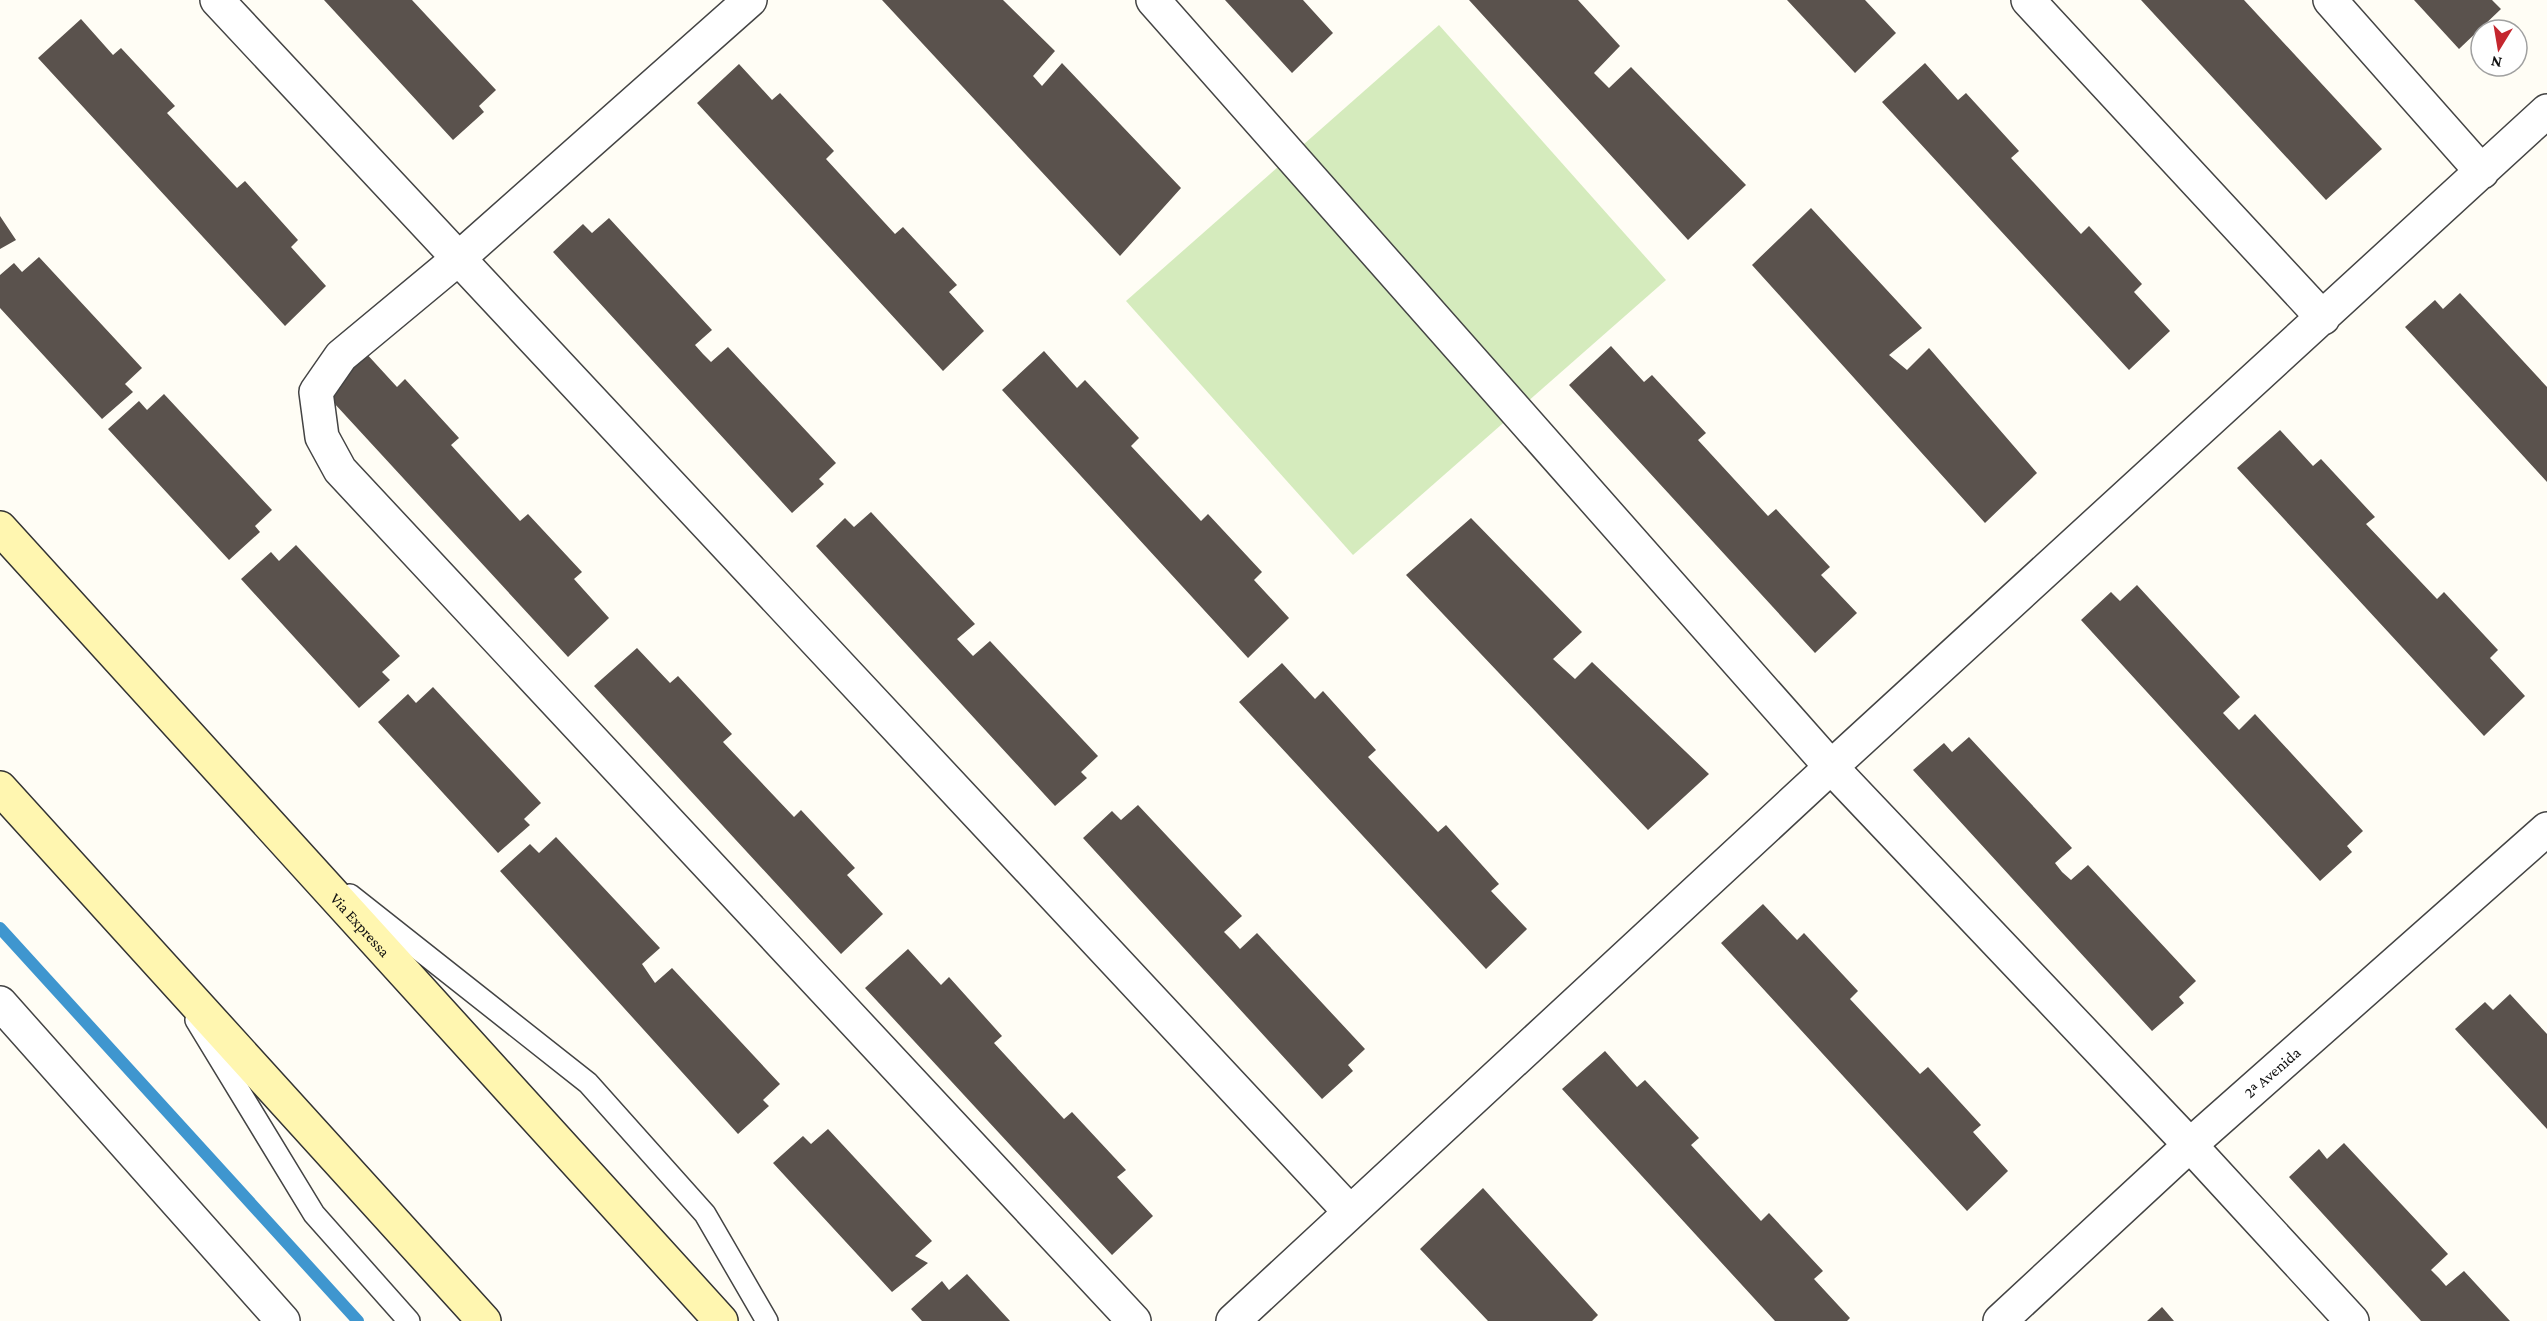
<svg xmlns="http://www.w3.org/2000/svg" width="2547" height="1321" viewBox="0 0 2547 1321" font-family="'Crimson Pro',serif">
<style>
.green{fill:#d5ebbd}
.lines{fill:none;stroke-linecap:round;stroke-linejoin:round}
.stream{stroke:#3f96cf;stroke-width:12}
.building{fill:#5a524d}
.service-casing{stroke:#444;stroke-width:24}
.pedestrian-casing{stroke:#444;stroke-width:36}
.minor-casing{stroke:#444;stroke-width:36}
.tertiary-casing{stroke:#444;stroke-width:36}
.secondary-casing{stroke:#333;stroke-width:36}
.service{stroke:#fff;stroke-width:21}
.pedestrian{stroke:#fff;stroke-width:33}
.minor{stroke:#fff;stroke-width:33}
.tertiary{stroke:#fff;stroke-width:33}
.secondary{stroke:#fff6b0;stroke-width:33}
.labels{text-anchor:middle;stroke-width:6;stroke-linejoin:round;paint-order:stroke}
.street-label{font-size:16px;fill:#111;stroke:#fff}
</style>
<rect width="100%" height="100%" fill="#fffdf5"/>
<path class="green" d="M1439,25L1666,280L1353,555L1126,301Z"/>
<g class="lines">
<path class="stream" d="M0,928L358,1321"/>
</g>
<path class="building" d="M324,0H412L496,90L479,106L484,112L453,140Z
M882,0H1003L1055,51L1033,76L1042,86L1062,63L1181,188L1120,256Z
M1225,0H1303L1333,33L1292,73Z
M1469,0H1578L1620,46L1594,73L1609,88L1631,67L1746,185L1688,240Z
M1787,0H1865L1896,33L1855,73Z
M2141,0H2244L2382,149L2326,200Z
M2414,0H2492L2501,9L2459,49Z
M81,19L113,55L121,48L175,106L167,113L237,188L245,181L298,240L291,247L326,286L285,326L38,58Z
M1925,63L1958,100L1966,93L2019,151L2011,158L2081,234L2089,226L2142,284L2134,292L2170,331L2129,370L1882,102Z
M739,64L772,100L780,93L834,151L826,159L895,234L903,227L957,285L949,292L984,331L943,371L697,103Z
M1811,208L1922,328L1889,355L1907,370L1929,348L2037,473L1985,523L1752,265Z
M0,216L16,240L0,249Z
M609,218L712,330L695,345L703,354L711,362L728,347L836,463L819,479L824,484L792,513L553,252L583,224L592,233Z
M39,257L142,368L125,384L133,392L102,419L0,308V275L14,263L22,272Z
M2460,293L2547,387V482L2405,327L2435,300L2443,309Z
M1611,346L1644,382L1652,375L1706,433L1698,440L1768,516L1776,509L1830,567L1821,575L1857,613L1815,653L1569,385Z
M364,351L397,387L405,379L459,438L451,445L520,521L528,514L582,572L574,579L609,618L568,657L322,390Z
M1044,351L1077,388L1085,380L1139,438L1131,446L1201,521L1208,514L1262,572L1254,580L1289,618L1248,658L1002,390Z
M164,394L272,510L255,526L260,532L229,560L108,429L139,401L147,410Z
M2280,430L2313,466L2321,459L2375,517L2366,524L2437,599L2444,592L2498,650L2490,658L2525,696L2484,736L2237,468Z
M871,512L975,624L957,639L973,656L990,641L1098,756L1081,772L1087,778L1055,806L816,546L845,518L854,527Z
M1471,518L1582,632L1553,659L1575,679L1592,662L1709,774L1648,830L1406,575Z
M296,545L400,656L382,672L390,680L359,708L241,579L271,552L279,561Z
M2137,585L2240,697L2223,713L2239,730L2255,714L2363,831L2347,846L2352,852L2320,881L2081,620L2111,592L2120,601Z
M637,648L670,683L678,676L732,734L723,742L794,817L801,810L855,868L847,875L883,914L841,954L594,686Z
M1282,663L1315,699L1323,691L1376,750L1368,757L1438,832L1446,825L1499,884L1491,891L1527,929L1486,969L1239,702Z
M433,687L541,803L524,819L530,825L498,853L378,722L408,694L416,703Z
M1969,737L2072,848L2055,863L2062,872L2071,880L2088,865L2196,981L2179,997L2184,1003L2152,1031L1913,770L1944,743L1952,752Z
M1138,805L1242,916L1224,932L1232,940L1240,949L1257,933L1365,1049L1348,1065L1353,1071L1322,1099L1083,838L1112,811L1121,820Z
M556,837L660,948L642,964L655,983L672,968L780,1084L763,1100L769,1106L738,1134L500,871L530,844L539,853Z
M1763,904L1797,940L1804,933L1858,991L1850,999L1920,1074L1928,1067L1981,1125L1973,1132L2008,1171L1967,1211L1721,943Z
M908,949L941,985L949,977L1002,1036L994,1043L1064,1119L1072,1112L1126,1170L1117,1177L1153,1216L1112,1255L865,988Z
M2510,994L2547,1034V1129L2455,1029L2485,1002L2493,1010Z
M1605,1051L1637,1087L1645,1080L1699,1138L1691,1145L1761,1221L1769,1213L1823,1271L1814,1279L1850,1318L1847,1321H1775L1562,1089Z
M828,1129L932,1241L915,1256L928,1263L892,1292L773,1163L803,1136L811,1144Z
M2344,1143L2448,1254L2431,1270L2439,1278L2446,1286L2464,1271L2510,1321H2421L2289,1177L2319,1149L2327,1159Z
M1483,1188L1598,1315L1592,1321H1488L1420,1249Z
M967,1274L1010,1321H922L911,1309L942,1281L949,1290Z
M2162,1307L2174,1321H2147Z"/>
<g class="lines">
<g class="service-casing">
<path id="service" d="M350,895L588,1083L705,1214L767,1321
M196,1020L314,1214L409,1321"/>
</g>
<g class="pedestrian-casing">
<path id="pedestrian" d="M1153,0L1831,767"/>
</g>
<g class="minor-casing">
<path id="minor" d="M217,0L1350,1212
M750,0L459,258L341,356L316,392L322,437L340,470L1134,1321
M2028,0L2323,318
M2330,0L2482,172
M1831,767L2190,1145L2352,1321
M0,1003L283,1321
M1233,1321L1831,767L2547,111"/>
</g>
<g class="tertiary-casing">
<path id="tertiary" d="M2000,1321L2190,1145L2547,829"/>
</g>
<g class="secondary-casing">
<g id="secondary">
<path id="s1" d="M0,528L721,1321"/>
<path d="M0,788L484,1321"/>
</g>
</g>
<use href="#service" class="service"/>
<use href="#pedestrian" class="pedestrian"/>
<use href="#minor" class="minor"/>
<use href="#tertiary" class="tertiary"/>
<use href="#secondary" class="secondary"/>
</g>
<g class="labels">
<g class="street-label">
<text dy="6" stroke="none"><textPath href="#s1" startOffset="536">Via Expressa</textPath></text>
<text transform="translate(2272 1072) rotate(-41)" y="6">2ª Avenida</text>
</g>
</g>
<g transform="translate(2499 48) rotate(191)"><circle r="28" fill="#ffffff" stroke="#a0a0a0" stroke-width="1.5"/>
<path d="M0-4.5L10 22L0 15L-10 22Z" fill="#c4262e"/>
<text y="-9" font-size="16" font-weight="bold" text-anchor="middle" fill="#111111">N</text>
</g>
</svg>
